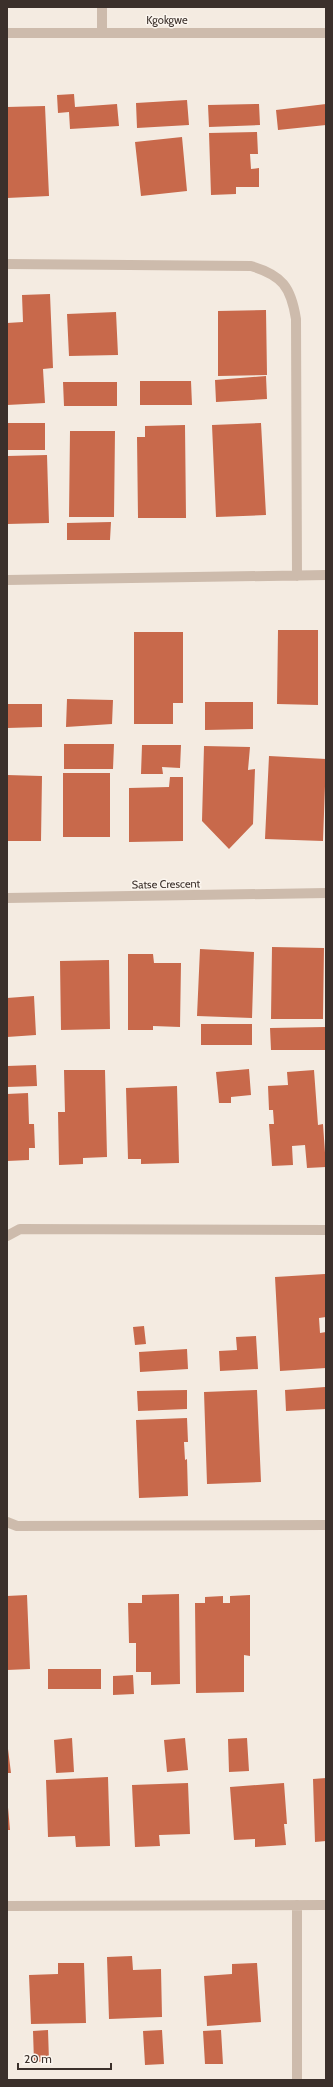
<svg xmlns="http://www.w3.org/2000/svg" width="333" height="2087" viewBox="0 0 333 2087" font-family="Cabin,sans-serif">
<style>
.building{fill:#c8694b}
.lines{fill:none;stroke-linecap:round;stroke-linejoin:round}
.street{stroke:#cdbbac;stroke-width:10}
.labels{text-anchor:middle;stroke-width:3;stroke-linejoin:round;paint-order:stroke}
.street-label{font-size:11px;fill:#3b302b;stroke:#fbf5ee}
</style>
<rect width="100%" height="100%" fill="#f4ebe1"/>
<path class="building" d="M74,94L75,107L117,104L119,126L70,129L69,112L58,113L57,95Z
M187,100L189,125L137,128L136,103Z
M259,104L260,125L209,127L208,105Z
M326,104V125L278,130L276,110Z
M45,106L49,196L7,198V107Z
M257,132L258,154H250L251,169L259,168V187H236V194L211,195L209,133Z
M182,137L187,191L141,196L135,142Z
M50,294L53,368L43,369L45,403L7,405V323L23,322L22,295Z
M266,310L267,375L218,376V311Z
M116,312L118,355L69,356L67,314Z
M266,376L267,399L216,402L215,380Z
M140,381H191L192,405H140Z
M63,382H117V406H64Z
M7,423H45V450H7Z
M261,423L266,515L216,517L212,425Z
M185,425L186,518H138L137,437H145V426Z
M70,431H115L114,517H69Z
M47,455L49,523L7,524V456Z
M111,522L110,540H67V523Z
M278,630H318V705L277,704Z
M134,632H183V703H173V724H134Z
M67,699L113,700L112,724L66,727Z
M205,702H253V729L205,730Z
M7,704H42V727L7,728Z
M64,744H114L113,769H64Z
M142,745H181L180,768L162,767L163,774H141Z
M204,746L250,747L248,770L255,769L253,824L229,849L202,821Z
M269,756L326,759L323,841L265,839Z
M63,773H110V837H63Z
M7,775L42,776L41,841H7Z
M170,777H183V841L129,842V788L169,787Z
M272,947L324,948L323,1019H271Z
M200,949L254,952L252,1018L197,1016Z
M128,954H153L154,963H181L180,1027L153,1026V1030H128Z
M109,960L110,1029L61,1030L60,961Z
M34,996L36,1035L7,1037V998Z
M201,1024H252V1045H201Z
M325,1027V1050H271L270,1028Z
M36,1065L37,1086L7,1087V1066Z
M249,1069L251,1095L231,1097V1103H219L216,1072Z
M64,1070H105L107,1157L83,1158V1164L59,1165L58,1112H65Z
M314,1070L318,1125L323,1124L326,1167L307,1168L305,1145L292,1146L293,1165L272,1166L269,1124H274L273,1110H269L268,1086L288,1085L287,1072Z
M177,1086L179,1163L141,1164V1159H128L126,1088Z
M28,1093L29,1124H34L35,1148H29V1160L7,1161V1094Z
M325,1274L326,1317L319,1318L320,1333L326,1332V1368L280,1371L275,1277Z
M144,1326L146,1344L135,1345L133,1327Z
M256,1336L258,1369L220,1371L219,1351L237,1350L236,1337Z
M187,1349L188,1369L140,1372L139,1352Z
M325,1387L326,1409L286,1411L285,1390Z
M187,1390V1409L138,1411L137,1391Z
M257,1390L261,1482L207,1484L204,1392Z
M187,1418L188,1442H184L185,1460L187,1459L188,1496L139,1498L136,1420Z
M179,1594L180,1684L151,1685V1672H136V1643H129L128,1603H142V1595Z
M27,1595L30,1669L7,1670V1596Z
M250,1595V1656L244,1655V1692L196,1693L195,1603H205V1597L223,1596V1603H230V1596Z
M48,1669H101V1689H48Z
M133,1675L134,1694L113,1695V1676Z
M72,1738L74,1772L56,1773L54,1740Z
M185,1738L188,1770L167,1772L164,1740Z
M247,1738L249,1771L229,1772L228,1739Z
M7,1741L11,1773H7Z
M108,1777L110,1846L76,1847L75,1836L48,1837L46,1780Z
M326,1778V1841L315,1842L313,1779Z
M188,1783L190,1834L159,1835L160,1846L135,1847L132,1785Z
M284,1783L287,1824H284L286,1845L255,1847V1839L234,1840L230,1787Z
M7,1796L10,1830H7Z
M132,1956L133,1970L161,1969L162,2017L109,2019L107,1957Z
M58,1963H84L86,2023L31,2024L29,1975L58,1974Z
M257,1963L261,2022L207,2026L204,1976L232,1974V1964Z
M48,2030L49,2061L34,2062L33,2031Z
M162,2030L164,2064L145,2065L143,2031Z
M221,2030L223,2064H205L203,2031Z"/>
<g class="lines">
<path class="street" d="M102,32V7
M7,33H326
M7,264L251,266C282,275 291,287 296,319L297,576
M7,580L326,575
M7,898L326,893
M7,1236L20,1229L326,1230
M7,1522L17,1526L326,1525
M7,1906L326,1905
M297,2080V1905"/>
</g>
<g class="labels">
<g class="street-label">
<text x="167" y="24">Kgokgwe</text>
<text transform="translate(166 884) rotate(-1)" y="4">Satse Crescent</text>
</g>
</g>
<rect width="333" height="2087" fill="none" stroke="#3b302b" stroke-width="16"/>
<path d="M18 2063v6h93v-6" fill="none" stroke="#3b302b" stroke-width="2"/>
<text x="24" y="2063" font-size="12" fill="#3b302b" stroke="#fbf5ee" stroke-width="3" paint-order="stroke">20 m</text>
</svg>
